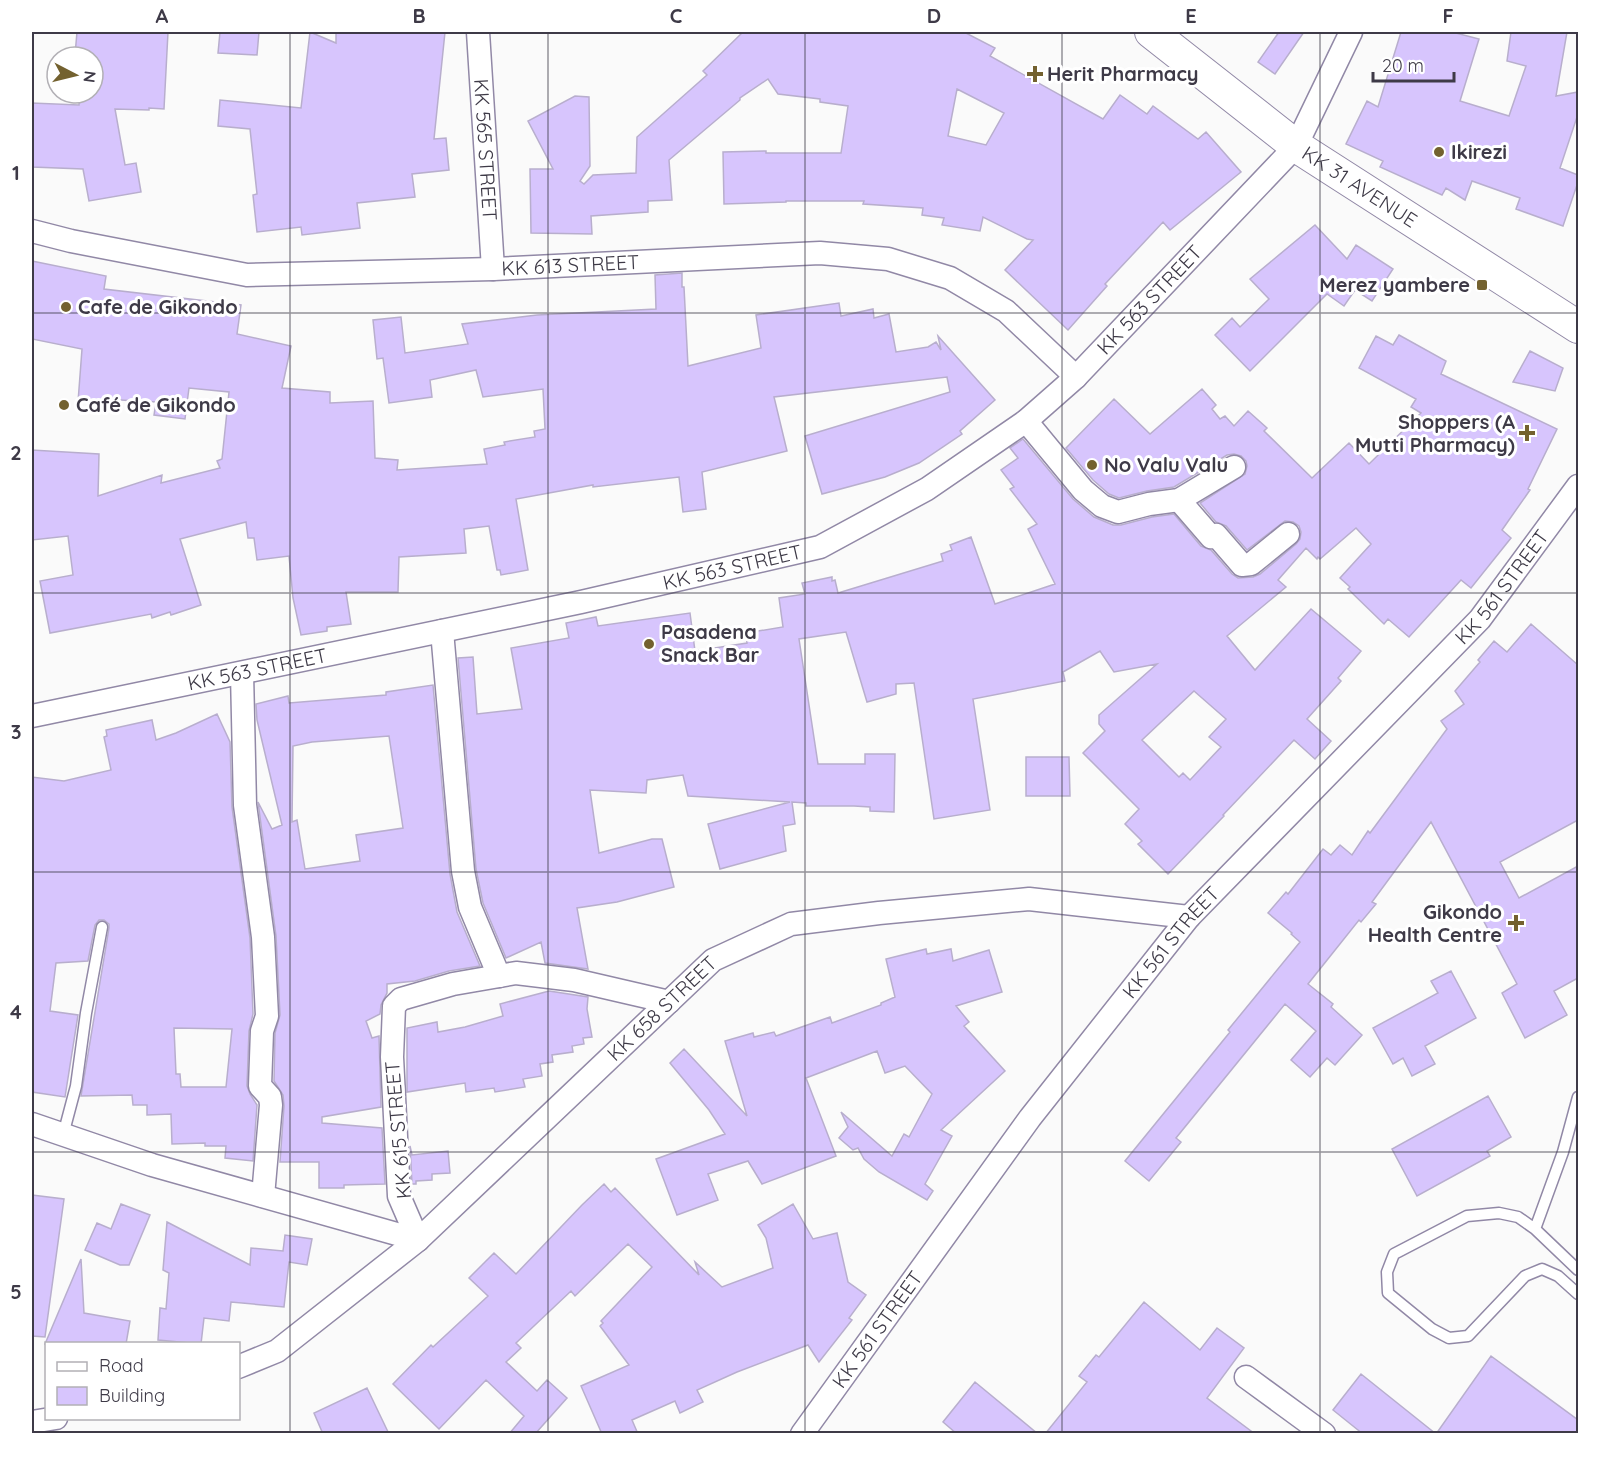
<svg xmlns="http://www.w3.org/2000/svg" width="1610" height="1465" viewBox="0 0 1610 1465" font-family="Quicksand,sans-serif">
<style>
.building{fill:#d7c5fd;stroke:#b8aecd;stroke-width:1.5;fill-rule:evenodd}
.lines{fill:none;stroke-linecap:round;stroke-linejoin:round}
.lane-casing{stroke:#9188a6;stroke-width:13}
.street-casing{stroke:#9188a6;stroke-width:25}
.secondary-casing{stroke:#9188a6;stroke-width:34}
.lane{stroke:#fff;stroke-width:10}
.street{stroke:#fff;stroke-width:22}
.secondary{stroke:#fff;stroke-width:32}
.grid{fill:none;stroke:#3e3a47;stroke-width:1.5;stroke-opacity:0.55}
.poi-dot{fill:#73612f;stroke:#fff;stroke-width:2}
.labels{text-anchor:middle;stroke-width:6;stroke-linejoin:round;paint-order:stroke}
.poi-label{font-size:20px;font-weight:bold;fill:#3e3a47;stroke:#fff;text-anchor:start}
.street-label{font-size:20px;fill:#3e3a47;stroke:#fff}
.neatline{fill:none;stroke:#3e3a47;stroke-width:2}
.grid-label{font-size:20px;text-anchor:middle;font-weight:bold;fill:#3e3a47}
</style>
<rect width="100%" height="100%" fill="#fafafa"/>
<path class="building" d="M77,32H168L164,109L149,108V110L115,109L125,165L136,163L141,192L89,201L83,169L32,167V103L79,105L80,93H93V57H78L75,55Z
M220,32H259L257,55L218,53Z
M310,32L336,43V32H445L434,139L446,138L449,170L412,174L415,197L357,203L360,228L302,235L301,227L257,232L253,195L257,194L250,129L218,126L220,100L301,108Z
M743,32H964L995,48L990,56L1103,119L1120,95L1147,114L1153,106L1198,139L1206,132L1241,172L1170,230L1163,222L1105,284L1107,286L1068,330L1005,270L1033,240L1027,239L983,217L980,231L942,225L944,218L922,215L923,208L863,204L864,201H786V202L724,204L723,152L766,151V153H841L848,106L820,102V99L778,94L768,79L740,98V100L669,160L672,200L648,201V212L591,216L592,234L531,233L530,169H553L528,121L575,96L589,97L590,166L580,181L584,184L593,175L636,173L637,137L707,75L703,71ZM957,89L1004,113L986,145L948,136Z
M1279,32H1304L1275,74L1258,62Z
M1401,32H1452L1479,39L1460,101L1509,116L1526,66L1507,61L1511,32H1567L1556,96L1578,92V114L1560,168L1578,175V182L1563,226L1516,209L1520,198L1472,181L1465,200L1446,188L1442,195L1380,167L1383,161L1346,144L1367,101L1378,107Z
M1315,225L1347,259L1356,245L1393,269L1372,301L1355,290L1344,306L1327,294L1250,371L1215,335L1232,318L1240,327L1269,299L1250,279Z
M32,261L106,276L104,289L241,305L237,334L291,346L282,388L330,392V403L373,401L375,458L398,460L397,470L487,464L484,449L505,445L504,442L535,437L534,431L545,429L543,389L483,397L476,370L430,380L432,397L389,403L383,358L377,359L373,320L401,317L405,353L468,344L462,324L537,315L656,309L655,275L682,273V287H684L688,366L761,348L756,315L839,303L841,316L873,309L874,318L889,314L896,352L928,347L936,342L941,350L938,336L995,400L960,431L962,434L919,463L885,477L822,494L805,436L950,392L947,377L774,397L787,451L702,472L706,509L683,512L679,477L593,487V485L516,499L528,570L501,575L500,570H497L489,526L464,529L466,553L399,557L398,592H346L351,624L327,627V631L301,635L293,598L289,556L257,560L254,538H248L246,522L180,539L201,605L171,615L170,612L152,618L151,614L50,633L40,581L73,575L68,536L32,540V450L99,454L98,496L162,475L161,483L220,468L217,461L222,459L229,392L189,388L185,419L154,415L156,402L102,399V403L78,402L82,349L32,339Z
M1399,335L1446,361L1441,374L1557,429L1528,489L1530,490L1502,530L1511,538L1471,588L1461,580L1409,637L1388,619L1384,624L1348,589L1350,587L1340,578L1371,544L1356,528L1320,559L1318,557L1317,559L1306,548L1278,580L1286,587L1227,636L1255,670L1311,609L1361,651L1338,678L1341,681L1307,719L1331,741L1315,759L1294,740L1223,815L1224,816L1168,874L1138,844L1142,841L1125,824L1139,809L1083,753L1105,731L1099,724V715L1157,664L1114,672L1100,651L1063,672L1065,681L973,699L990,810L934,819L914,683L896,684V694L867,702L846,632L799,639L818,764H865V754H895L894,812L870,811V807L854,806H806V803L792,802L795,824L783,826L786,851L720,869L708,824L790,802L688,796L683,775L647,780L646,793L590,790L599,853L652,839H662L674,887L617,902L577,908L588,969L545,963L541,942L506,958L483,903L476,869L458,658L473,657L477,714L522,709L511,648L569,638L566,623L596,617L598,626L690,613L695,651L747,643L746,633L783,627L779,598L805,594L802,583L832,577V581L835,580L838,593L943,561L941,554L952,550L950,545L971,537L995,604L1055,584L1028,529L1037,524L1010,489L1014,487L1001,470L1018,458L1010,448L1023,439L1073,499L1094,517L1113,525H1121L1152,517L1174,514L1201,546L1211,550L1232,574L1238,578L1253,577L1260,574L1296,544L1300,539L1301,532L1299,526L1293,522L1285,521L1247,550L1226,526L1216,522L1200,503L1245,474L1247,466L1246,461L1241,456L1234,454L1227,455L1174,487L1147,491L1119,498L1109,494L1093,480L1066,448L1114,399L1150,434L1202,389L1216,405L1212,409L1220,419L1225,416L1234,426L1248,411L1267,428L1264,431L1312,478L1349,443L1369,464L1421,413L1411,407L1416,399L1359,368L1376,336L1393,345ZM1194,691L1226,719L1209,737L1221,747L1190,780L1183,773L1179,777L1142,740Z
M1530,351L1563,368L1555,391L1513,382Z
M1531,624L1578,665V820L1500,862L1519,898L1578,866V978L1554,991L1567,1015L1525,1038L1502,993L1517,984L1431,822L1372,902L1376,904L1361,922L1359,920L1308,984L1333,1004L1331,1007L1362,1035L1335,1065L1327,1058L1310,1077L1291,1060L1316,1031L1285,1004L1176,1138L1181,1142L1149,1181L1125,1161L1230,1032L1228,1030L1300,942L1291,934L1292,933L1268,913L1286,892L1288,894L1323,849L1331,855L1340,845L1352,855L1368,831L1370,833L1447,729L1441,721L1464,704L1455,691L1480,662L1478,660L1494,641L1507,652Z
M433,685L450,874L457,912L480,966L449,971L415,981L387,984V993L381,1005L380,1014L366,1021L372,1038L379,1036L381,1107L322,1117V1123L382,1128L385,1184L344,1185V1188H319V1162H280L284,1106L283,1095L274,1081L275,1033L280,1015L276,936L258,802L272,829L282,825L257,720L256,704L288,696L289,703L386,695V692ZM389,736L403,828L356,835L360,861L305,869L297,820L292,822L293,746L312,742Z
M217,714L230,742L232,807L250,938L253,1014L249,1031L247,1086L250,1094L257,1105L253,1161L225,1158L226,1146H205V1143L172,1144L171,1114L147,1115V1105H133L132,1095L81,1096L109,928V924L104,920H99L95,925L88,961L56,963L50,1011L78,1015L65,1097L32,1092V777L64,781L111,770L104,737L107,736L106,730L152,720L156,740L176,733ZM174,1028L232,1029L226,1087H181L180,1074H176Z
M1026,757H1069L1070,796H1026Z
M926,949L927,954L951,949L953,961L989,950L1002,992L956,1006L969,1022L964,1026L1005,1071L941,1130L952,1136L925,1184L933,1191L927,1200L879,1172L864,1159L858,1148L853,1150L839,1138L848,1127L841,1112L892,1156L904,1134L909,1137L932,1094L905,1066L885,1073L877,1051L806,1078L836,1156L762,1184L748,1161L708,1174L718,1200L677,1215L656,1159L725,1134L709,1110L670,1063L684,1049L747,1116L725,1041L753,1033L754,1037L774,1032L776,1036L830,1017L832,1023L881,1005V1003L895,997L886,959Z
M1451,971L1476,1018L1425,1046L1435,1064L1412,1076L1403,1058L1393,1064L1373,1028L1438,993L1431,981Z
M549,991L588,997L587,1009L592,1037L583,1038L584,1044L572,1046L573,1052L552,1055L553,1062L540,1064L542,1076L523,1079L525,1087L495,1092L494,1088L466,1092L465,1083L407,1092V1028L437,1022L438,1032L465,1027L503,1016L500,1004Z
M1488,1096L1511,1137L1487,1151L1490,1156L1417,1196L1392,1149Z
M410,1146L412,1155L448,1151L450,1173L432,1174V1180L416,1181V1184H412Z
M604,1184L611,1192L615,1188L699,1275L695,1262L722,1287L773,1268L766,1238L758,1225L793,1204L813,1239L837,1233L848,1282L866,1295L849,1318L852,1320L819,1362L808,1345L737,1372L697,1390L703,1402L680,1413L675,1401L632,1420L638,1434H602L581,1386L629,1365L600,1326L603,1323L601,1321L652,1267L628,1244L575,1296L571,1291L516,1343L521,1348L506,1362L537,1391L547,1380L567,1398L535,1434H509L524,1416L486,1380L439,1429L393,1384L431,1345L433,1347L488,1296L469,1278L494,1253L516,1274L582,1205Z
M32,1195L64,1199L45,1337L32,1336Z
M121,1204L150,1215L129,1265H120L85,1250L97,1223L111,1229Z
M167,1222L250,1265L251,1248L283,1251L285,1235L312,1239L307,1265L289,1262L284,1307L231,1302L229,1321L204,1318L201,1344L158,1340L160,1308L166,1309L169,1273L163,1270Z
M81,1259L84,1313L130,1321L126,1344H45Z
M1144,1302L1200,1350L1217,1328L1244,1348L1207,1398L1255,1434H1045L1087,1382L1079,1376L1096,1355L1099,1357Z
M1491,1356L1578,1420V1434H1436Z
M1361,1374L1436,1434H1363L1333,1410Z
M975,1382L1038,1434H957L943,1422Z
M367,1388L389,1434H323L314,1413Z"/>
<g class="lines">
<g class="lane-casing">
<path id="lane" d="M63,1135L76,1086L86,1013L102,927
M1535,1229L1563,1152L1578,1097
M1578,1270L1535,1229L1518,1217L1499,1213L1467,1216L1394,1254L1387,1272L1388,1293L1432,1329L1449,1338L1468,1336L1525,1276L1542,1269L1558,1276L1578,1294"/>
</g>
<g class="street-casing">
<g id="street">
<path id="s1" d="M478,32L493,269"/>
<path id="s2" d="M32,231L71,241L247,275L493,269L820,253L888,259L950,278L1006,311L1076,377"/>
<path d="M1026,421L1083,490L1102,506L1118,512L1149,504L1179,500L1234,467"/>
<path d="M1179,500L1211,537L1216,535L1242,565L1251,564L1288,534"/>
<path d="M442,631L463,871L470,907L499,976"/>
<path d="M242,673L245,805L263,937L267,1016L262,1031L260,1086L270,1097L271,1105L263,1196"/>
<path id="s3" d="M32,716L581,602L820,547L927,489L1026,421L1076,377L1296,146L1351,32"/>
<path d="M32,1124L152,1165L418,1240L399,1196L392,1057L394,1006L401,999L453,984L516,973L574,980L669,1002"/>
<path id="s4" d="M238,1367L277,1351L418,1240L713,960L791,924L879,913L1029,899L1189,917"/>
<path d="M1246,1377L1324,1434"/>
<path d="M32,1422L56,1418"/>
<path id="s5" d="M802,1434L1030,1118L1189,917L1480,619L1578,486"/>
</g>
</g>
<g class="secondary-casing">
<g id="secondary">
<path id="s6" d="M1151,32L1296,146L1578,327"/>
</g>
</g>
<use href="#lane" class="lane"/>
<use href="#street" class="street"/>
<use href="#secondary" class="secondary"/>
</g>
<path class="grid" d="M290,32V1434M548,32V1434M805,32V1434M1062,32V1434M1320,32V1434M32,313H1578M32,593H1578M32,872H1578M32,1152H1578"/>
<g class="poi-dot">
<path d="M1032 65h6v6h6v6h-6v6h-6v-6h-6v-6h6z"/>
<circle cx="1439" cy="152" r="6"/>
<rect x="1476" y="279" width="12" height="12" rx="3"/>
<circle cx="66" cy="307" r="6"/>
<circle cx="64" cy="405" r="6"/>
<path d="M1524 424h6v6h6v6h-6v6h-6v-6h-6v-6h6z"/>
<circle cx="1092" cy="465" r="6"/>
<circle cx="649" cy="644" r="6"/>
<path d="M1513 914h6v6h6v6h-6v6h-6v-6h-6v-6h6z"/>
</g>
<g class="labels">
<g class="poi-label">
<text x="1047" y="81">Herit Pharmacy</text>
<text x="1451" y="159">Ikirezi</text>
<text x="1470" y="292" text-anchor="end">Merez yambere</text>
<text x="78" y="314">Cafe de Gikondo</text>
<text x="76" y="412">Café de Gikondo</text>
<text x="1515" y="429" text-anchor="end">Shoppers (A<tspan x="1515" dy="23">Mutti Pharmacy)</tspan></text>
<text x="1104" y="472">No Valu Valu</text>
<text x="661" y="639">Pasadena<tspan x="661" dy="23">Snack Bar</tspan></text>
<text x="1502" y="919" text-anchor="end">Gikondo<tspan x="1502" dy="23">Health Centre</tspan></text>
</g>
<g class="street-label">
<text dy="7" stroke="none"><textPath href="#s1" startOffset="118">KK 565 STREET</textPath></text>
<text dy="7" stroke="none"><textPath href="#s6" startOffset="260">KK 31 AVENUE</textPath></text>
<text dy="7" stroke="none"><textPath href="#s2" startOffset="543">KK 613 STREET</textPath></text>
<text dy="7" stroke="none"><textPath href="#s3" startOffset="1221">KK 563 STREET</textPath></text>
<text dy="7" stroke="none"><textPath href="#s3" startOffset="716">KK 563 STREET</textPath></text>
<text dy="7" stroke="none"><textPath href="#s5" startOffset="1101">KK 561 STREET</textPath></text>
<text dy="7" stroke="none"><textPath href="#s3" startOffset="230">KK 563 STREET</textPath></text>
<text dy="7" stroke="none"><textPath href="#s5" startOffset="615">KK 561 STREET</textPath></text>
<text dy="7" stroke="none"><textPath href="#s4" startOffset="558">KK 658 STREET</textPath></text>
<text transform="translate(398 1130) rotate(-95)" y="7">KK 615 STREET</text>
<text dy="7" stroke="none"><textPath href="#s5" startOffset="129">KK 561 STREET</textPath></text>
</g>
</g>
<rect width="1610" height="1465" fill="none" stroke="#ffffff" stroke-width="66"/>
<rect x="45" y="1342" width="195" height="78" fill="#ffffff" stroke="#b2b0b5" stroke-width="1.5"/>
<rect x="57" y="1362" width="30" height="9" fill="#ffffff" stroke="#b2b0b5" stroke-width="1.5"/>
<text x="99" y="1372" font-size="18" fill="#3e3a47">Road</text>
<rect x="57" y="1387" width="30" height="18" fill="#d7c5fd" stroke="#b2b0b5" stroke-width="1.5"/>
<text x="99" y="1402" font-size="18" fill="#3e3a47">Building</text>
<g transform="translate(75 75) rotate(97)"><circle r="28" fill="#ffffff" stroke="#b2b0b5" stroke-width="1.5"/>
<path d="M0-4.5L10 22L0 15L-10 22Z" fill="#73612f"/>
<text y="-9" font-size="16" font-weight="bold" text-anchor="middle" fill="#3e3a47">N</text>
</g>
<path d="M1373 72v9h81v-9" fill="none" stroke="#3e3a47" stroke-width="3"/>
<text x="1382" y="72" font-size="18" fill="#3e3a47" stroke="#ffffff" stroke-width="4.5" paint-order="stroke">20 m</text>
<rect x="33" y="33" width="1544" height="1399" class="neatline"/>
<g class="grid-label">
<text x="162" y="23">A</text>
<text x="419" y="23">B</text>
<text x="676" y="23">C</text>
<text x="934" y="23">D</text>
<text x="1191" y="23">E</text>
<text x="1448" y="23">F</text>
<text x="16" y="180">1</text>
<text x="16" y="460">2</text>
<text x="16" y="739">3</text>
<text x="16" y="1019">4</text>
<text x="16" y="1299">5</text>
</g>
</svg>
